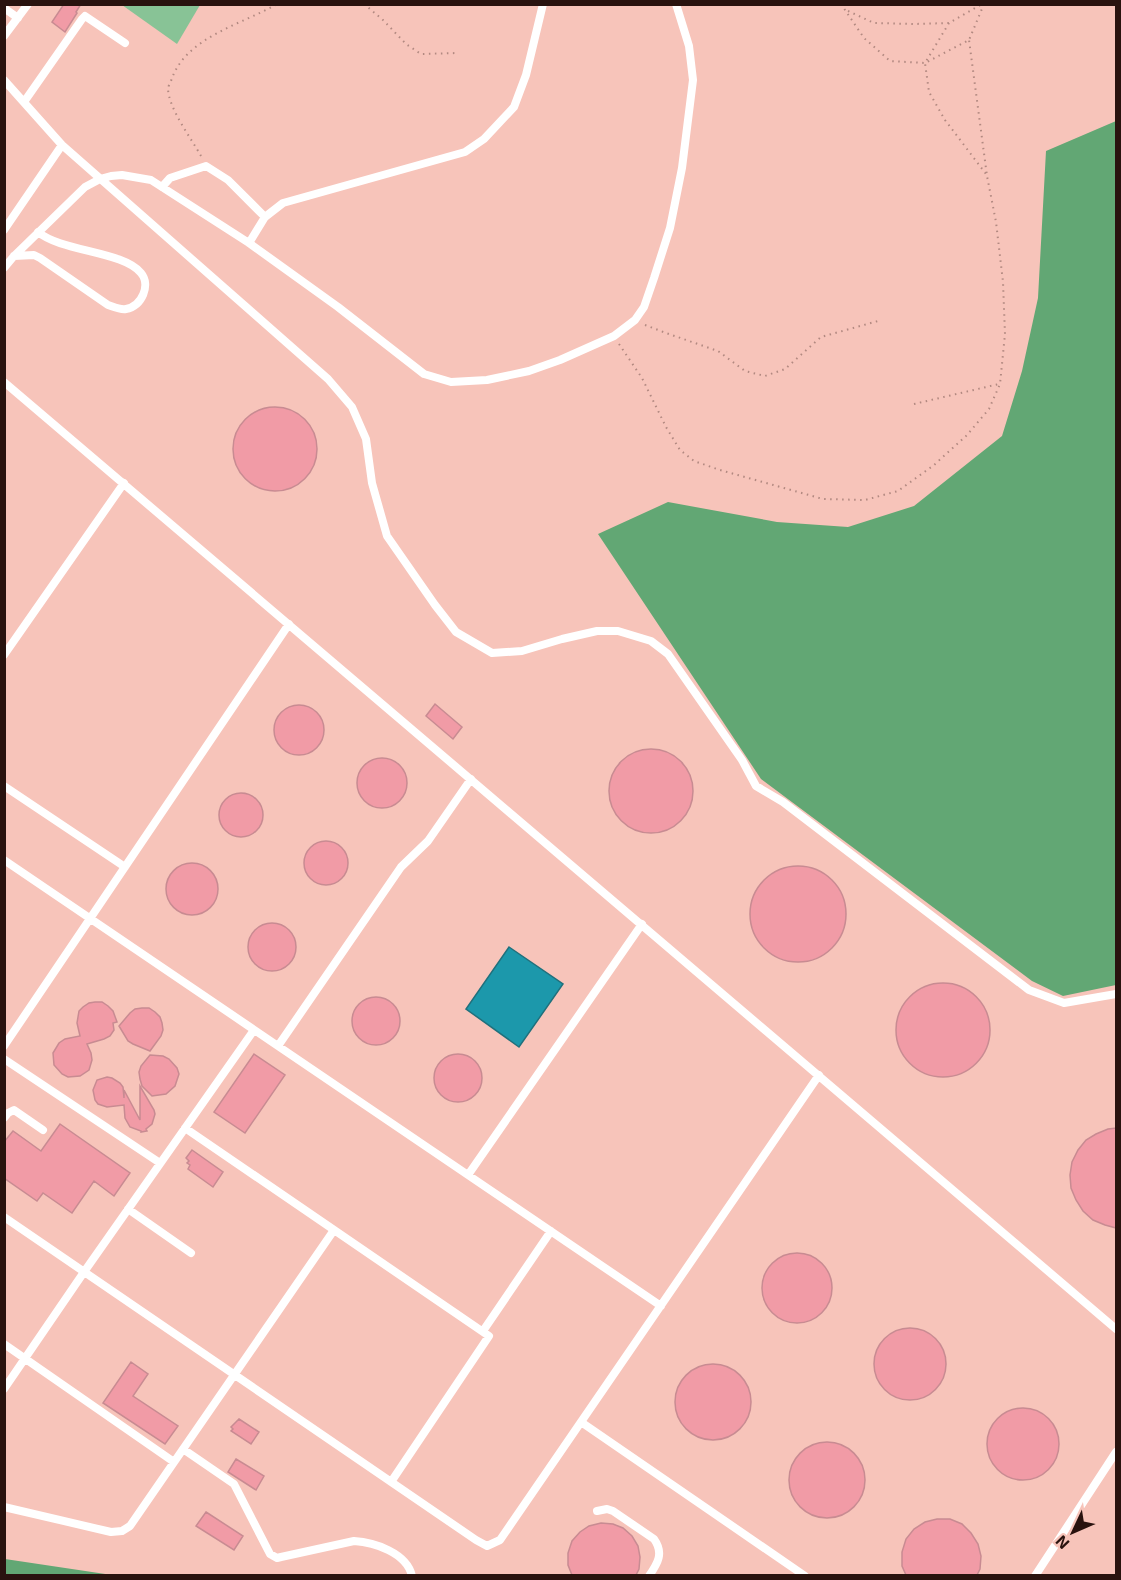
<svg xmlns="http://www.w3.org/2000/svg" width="1121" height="1580" viewBox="0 0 1121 1580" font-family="'Exo 2',sans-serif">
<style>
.green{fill:#88c396}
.forest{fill:#62a774}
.water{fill:#1c98ab;stroke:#20707c;stroke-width:1.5}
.building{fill:#f19ba6;stroke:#c88b92;stroke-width:1.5}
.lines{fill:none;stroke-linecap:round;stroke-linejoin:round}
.path{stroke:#b28981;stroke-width:2;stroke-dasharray:1.5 4.5;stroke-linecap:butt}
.lane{stroke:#fff;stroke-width:8}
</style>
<rect width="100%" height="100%" fill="#f7c4ba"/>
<path class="green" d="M122,5H200L177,44Z"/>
<path class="forest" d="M1116,121V985L1063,996L1032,981L761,779L598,534L668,502L777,522L848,527L914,506L1002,436L1022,371L1038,298L1046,151Z
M5,1559L112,1575H5Z"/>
<path class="water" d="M509,947L563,984L519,1047L466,1009Z"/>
<path class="building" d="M64,4H81L76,12L77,13L65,32L52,22Z
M233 449a42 42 0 1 1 84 0a42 42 0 1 1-84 0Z
M435,704L462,727L453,739L426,716Z
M274 730a25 25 0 1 1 50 0a25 25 0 1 1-50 0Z
M609 791a42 42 0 1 1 84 0a42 42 0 1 1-84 0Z
M357 783a25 25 0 1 1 50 0a25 25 0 1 1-50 0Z
M219 815a22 22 0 1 1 44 0a22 22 0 1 1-44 0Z
M304 863a22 22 0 1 1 44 0a22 22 0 1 1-44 0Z
M166 889a26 26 0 1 1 52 0a26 26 0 1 1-52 0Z
M750 914a48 48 0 1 1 96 0a48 48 0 1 1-96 0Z
M248 947a24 24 0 1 1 48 0a24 24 0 1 1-48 0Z
M896 1030a47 47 0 1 1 94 0a47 47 0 1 1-94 0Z
M352 1021a24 24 0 1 1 48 0a24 24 0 1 1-48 0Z
M95,1002H102L108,1006L113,1011L117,1022L113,1023L114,1030L110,1036L104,1039L87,1044L91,1053L92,1060L89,1070L80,1076L68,1077L62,1074L54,1065L53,1053L59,1043L65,1039L80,1036L77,1023L79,1011L83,1007L89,1003Z
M142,1008H149L155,1012L160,1017L162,1023L163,1030L161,1036L150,1051L133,1044L128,1041L119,1026L130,1013L135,1009Z
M254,1054L285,1075L245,1133L214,1112Z
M434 1078a24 24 0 1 1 48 0a24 24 0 1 1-48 0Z
M150,1055L163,1056L169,1059L177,1068L179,1074L175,1086L166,1094L152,1096L142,1086L140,1079L139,1072L141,1066Z
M107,1077L112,1078L120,1083L123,1087L124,1098V1090L140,1120V1086L154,1110L155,1114L152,1124L146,1129L147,1131L141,1132V1131L130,1127L125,1118L124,1105L107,1107L98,1104L95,1100L93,1090L97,1080Z
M60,1124L130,1173L114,1196L94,1181L72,1213L43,1193L37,1201L4,1178V1142L13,1131L41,1151Z
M1116,1128V1228L1105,1225L1093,1220L1083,1211L1076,1200L1071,1188L1070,1175L1072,1162L1078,1150L1086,1140L1096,1134L1108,1129Z
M192,1150L223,1172L213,1187L188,1169L190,1165L187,1163L189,1161L186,1158Z
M762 1288a35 35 0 1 1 70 0a35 35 0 1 1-70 0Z
M874 1364a36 36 0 1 1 72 0a36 36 0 1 1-72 0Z
M131,1362L148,1374L133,1396L178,1426L165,1444L103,1403Z
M675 1402a38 38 0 1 1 76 0a38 38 0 1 1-76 0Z
M987 1444a36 36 0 1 1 72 0a36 36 0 1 1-72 0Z
M239,1419L259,1432L251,1444L231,1431L233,1429L231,1427Z
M789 1480a38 38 0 1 1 76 0a38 38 0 1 1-76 0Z
M236,1459L264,1476L256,1490L228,1472Z
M206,1512L243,1536L234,1550L196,1526Z
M937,1519H950L962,1524L971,1533L978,1544L981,1556L980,1569L977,1575H906L902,1566V1552L906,1539L914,1529L925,1522Z
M601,1523L613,1524L623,1528L632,1536L638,1546L640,1557L639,1569L636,1575H572L568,1565V1553L572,1541L580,1532L589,1526Z"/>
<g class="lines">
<path class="path" d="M364,4L383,20L406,44L421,54L458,53
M841,4L864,38L890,61L925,63L969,40L984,4
M848,11L874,23L914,24L949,23L982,4
M949,23L925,63L929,92L945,120L986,174
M201,156C191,138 169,109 168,89C168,87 170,83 171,81C185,37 241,25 277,4
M645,325L666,333L718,351L745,371L765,376L785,369L821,337L878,321
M619,344L642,378L666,427L680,450L694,461L720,470L823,499L865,500L898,491L934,465L967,435L989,409L1000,384L1005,334L1003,282L996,222L987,176L969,40
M914,404L999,384"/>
<path class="lane" d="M4,8L18,18
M4,36L28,4
M4,80L62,145L328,379L352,407L366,439L372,483L387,536L435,605L456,632L492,653L522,651L562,639L597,631H618L651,641L668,654L742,760L756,786L783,802L1029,990L1064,1003L1116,994
M24,102L82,19L85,16L125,43
M162,187L170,178L206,166L228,180L265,217
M4,230L62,145
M249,243L265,217L283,203L465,152L484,139L514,107L526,75L543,4
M14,256L34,255L40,258L108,305C114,307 120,310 126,309C142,306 151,285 141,273C123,251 62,252 38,232
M4,268L14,256L85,187L100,179L111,176L122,175L151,180L249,243L338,307L424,374L451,382L487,380L529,371L560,360L614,336L635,320L644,307L654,278L670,228L682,168L693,80L689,46L676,4
M4,382L1116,1329
M4,655L124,483
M4,786L125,867
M4,860L661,1306
M4,1046L289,624
M278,1046L401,867L428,841L471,779
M4,1059L160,1163
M4,1118L8,1113L14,1110L43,1130
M185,1128L489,1336L391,1482
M468,1175L642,924
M128,1209L191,1253
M4,1217L476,1540L487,1546L500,1540L819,1075
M483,1331L551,1231
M4,1344L174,1462
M4,1389L84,1272L254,1030
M581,1422L805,1576
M183,1449L234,1484L270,1554L277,1558L281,1557L354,1541C374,1542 407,1553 412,1576
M4,1507L111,1532L122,1531L130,1526L334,1230
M597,1511L607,1509L613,1511L654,1539C664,1553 658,1563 649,1576
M1035,1576L1116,1452"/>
</g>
<rect width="1121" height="1580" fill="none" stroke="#29130f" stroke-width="12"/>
<g transform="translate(1073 1532) rotate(226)" stroke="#f7c4ba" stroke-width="4.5" paint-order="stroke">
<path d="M0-4.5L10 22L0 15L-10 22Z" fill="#29130f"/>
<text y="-9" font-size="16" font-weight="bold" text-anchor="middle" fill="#29130f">N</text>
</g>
</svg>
